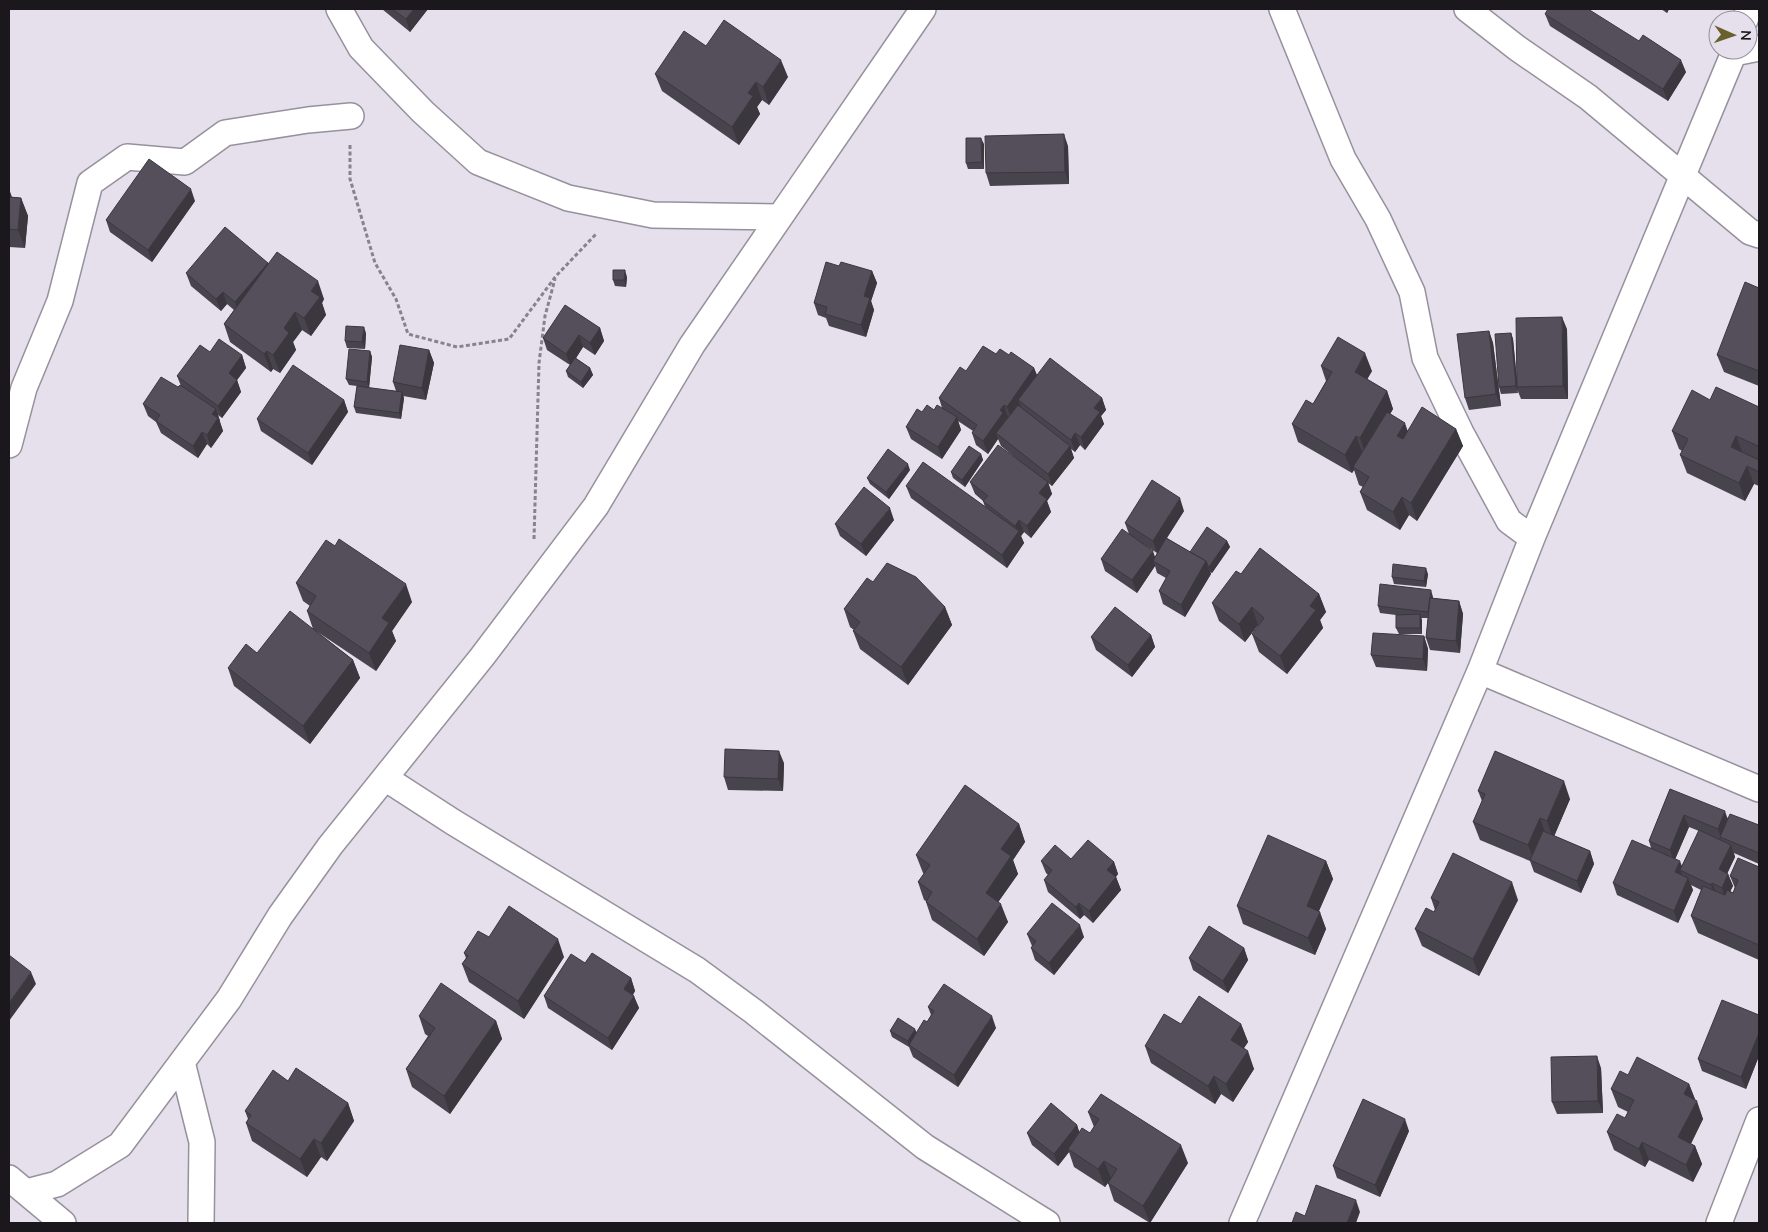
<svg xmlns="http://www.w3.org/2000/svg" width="1768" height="1232" viewBox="0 0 1768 1232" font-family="'Nunito Sans',sans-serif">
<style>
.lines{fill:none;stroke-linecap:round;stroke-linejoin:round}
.street-casing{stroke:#97919d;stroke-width:28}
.path{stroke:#86838c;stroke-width:3;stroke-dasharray:4 2.5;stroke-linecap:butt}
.street{stroke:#fff;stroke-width:25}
.wall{fill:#48444d;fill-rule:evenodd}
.shaded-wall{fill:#3b373f}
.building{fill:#544f5a;stroke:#3b373f}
</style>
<rect width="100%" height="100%" fill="#e5e0ec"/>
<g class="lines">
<g class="street-casing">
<path id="street" d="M339,9L361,48L423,112L478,162L568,198L653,215L780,217
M1282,9L1343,159L1378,219L1412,292L1425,358L1461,433L1509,521L1532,538
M1467,9L1517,48L1588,97L1750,232L1759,235
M1745,20L1749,9
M1734,53L1759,48
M9,445L24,388L60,301L90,183L127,157L185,162L225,133L308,120L351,116
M1480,671L1759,789
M385,778L453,822L697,970L753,1011L925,1147L1047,1223
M182,1062L202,1142L201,1223
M9,1178L63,1223
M26,1192L57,1184L120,1145L229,999L280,916L330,846L482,657L596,506L692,345L923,9
M1242,1223L1480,671L1532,538L1735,50
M1719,1223L1759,1120"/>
</g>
<path class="path" d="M350,145V179L375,263L396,299L408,334L457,347L509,339L556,276L597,233
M534,539L539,363L545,316L555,279"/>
<use href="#street" class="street"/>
</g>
<path class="wall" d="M382,9H428L410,32Z
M1661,9H1669L1667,13Z
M1545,14L1686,72L1668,101L1550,26Z
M706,46L788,77L769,105L762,100L757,107L760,114L739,145L662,91L655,74Z
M984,144V169H968L966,163Z
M1068,146L1069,184L990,186L986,173Z
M9,189L12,197L21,198L28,216L25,248L9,247Z
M195,201L152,262L110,232L106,220Z
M268,264L324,299L322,303L326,315L311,336L302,330L293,342L296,350L280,373L273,369L271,372L230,342L224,324L234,310L227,304L221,311L191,286L186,273Z
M839,266L872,271L877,283L871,301L874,310L866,337L829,326L826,318L818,315L814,303Z
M627,277L626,287L615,286L613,280Z
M1759,288V386L1724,372L1717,355Z
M600,328L604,341L595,355L583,347L576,358L590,368L593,375L583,388L568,377L566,371L570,365L547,350L543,338Z
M1567,329L1568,399H1521L1517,389L1518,393L1501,394L1499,387L1511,333L1513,339L1517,379Z
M1489,331L1493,343L1501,406L1469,410L1465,398Z
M366,333L365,349L347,348L345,341Z
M429,350L434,363L426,400L403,396L404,398L401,419L356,413L354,407L357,386L349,385L346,379L370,351L372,357L369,388L396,391L393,382Z
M210,352L242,355L246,368L237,380L241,392L222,418L218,415L220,421V422L223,431L211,448L207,444L198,458L161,433L156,422L148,416L143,404L181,386L177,376Z
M996,354L1009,355L1034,368L1037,375L1102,398L1106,410L1101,416L1104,424L1085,450L1080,445L1075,452L1071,449L1074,458L1052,486L1048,483L1052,494L1047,501L1051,512L1031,538L1024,532L1021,536L1024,543L1007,568L911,498L906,486L985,507L983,501L975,494L970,482L1018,460L1001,446L998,439L988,454L976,445L972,433L973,431L958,421L961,430L942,459L911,439L906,427L922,412L942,408L939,398Z
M1321,366L1372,371L1367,379L1387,391L1393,409L1390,414L1408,431L1456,429L1463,446L1417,521L1409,515L1400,530L1367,510L1360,492L1363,487L1359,485L1354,470L1352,473L1298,442L1292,424L1313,404L1326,381Z
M344,400L348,412L312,465L261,431L257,419Z
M1710,400L1759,407V486L1754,484L1745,501L1687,473L1680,455L1682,451L1679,449L1672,431Z
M981,454L983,460L965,487L953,478L951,472Z
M910,470L889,499L870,484L867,478Z
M1184,511L1167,538L1190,552L1227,541L1230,547L1212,573L1210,572L1211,574L1185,617L1163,604L1159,591L1166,578L1157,573L1155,566L1137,593L1105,571L1101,559L1129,534L1125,523ZM1143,544L1157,553L1155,557Z
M894,520L866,556L840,536L835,524Z
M1241,574L1319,594L1326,612L1320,620L1323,628L1287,674L1259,652L1252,634L1259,626L1258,625L1245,642L1219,621L1212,603Z
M1428,574L1426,587L1394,584L1392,577Z
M873,582L945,607L952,625L908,685L860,649L853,631L854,630L850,627L844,609Z
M296,583L412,602L392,631L396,641L376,671L316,631L353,660L360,678L310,744L234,686L228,668L257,653L313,629L307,611L310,606L303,601Z
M1433,597V598L1459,601L1463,614L1460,653L1430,650L1426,638L1428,618H1421L1422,620V634H1399L1396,628V615L1380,613L1378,606Z
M1151,635L1155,647L1132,677L1096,650L1091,637Z
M1424,636L1428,649L1427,671L1376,667L1371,655Z
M784,763L783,791L728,790L724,777Z
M1670,789L1728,818L1759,825V864L1734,853L1735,857L1727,874H1728L1733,886L1730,891L1733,893L1735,888L1730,876L1759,867V960L1698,933L1691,916L1701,890L1691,885L1693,890L1678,923L1617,895L1613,883L1651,848L1649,841ZM1689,827L1699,831L1682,866L1675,859Z
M1478,791L1570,799L1554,836L1590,851L1594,864L1581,893L1534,872L1530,861L1480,840L1473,822L1482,801Z
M1019,824L1025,842L1013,860L1018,874L998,902L1008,922L984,956L932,920L926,902V901L924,900L918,882L924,874L923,873L916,855Z
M1071,859L1114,862L1118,874L1116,877L1121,890L1093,923L1084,915L1080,919L1048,892L1044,880L1048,875L1046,873L1041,861Z
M1326,861L1333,879L1319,911L1326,929L1315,955L1243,924L1237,906Z
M1431,898L1518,900L1479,976L1422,946L1415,929L1434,912L1435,910Z
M1027,934L1084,937L1054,975L1035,960L1031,948L1032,946Z
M489,937L564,957L524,1019L469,982L462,964L466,958L464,953Z
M1244,948L1248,960L1228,993L1193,970L1189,958Z
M585,963L631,978L635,991L633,995L639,1008L612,1050L548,1008L544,996Z
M928,1007L996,1028L958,1087L913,1057L909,1047L892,1037L890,1031L917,1033L927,1022L931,1015Z
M1759,1015V1056L1746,1089L1702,1071L1698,1059Z
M419,1016L496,1021L502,1039L450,1114L412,1087L406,1069L428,1036L425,1034Z
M1181,1024H1241L1248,1042L1244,1048L1254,1069L1233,1102L1221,1094L1215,1104L1151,1063L1145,1046Z
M1601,1068L1603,1113L1557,1114L1552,1102Z
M1628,1075L1689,1084L1703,1119L1691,1144L1695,1146L1702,1164L1693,1182L1649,1160L1645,1167L1614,1150L1607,1132L1625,1118L1628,1112L1618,1107L1611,1089Z
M288,1081L348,1103L354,1121L327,1161L321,1157L307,1177L252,1141L246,1123L248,1119L245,1111Z
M1088,1112L1188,1163L1150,1223L1114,1201L1108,1183L1105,1187L1074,1167L1069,1152L1058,1166L1032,1145L1027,1133L1077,1125L1079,1132L1090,1133L1094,1127Z
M1409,1131L1380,1197L1337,1178L1333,1166Z"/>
<path class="shaded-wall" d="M414,9H428L410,32L406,19Z
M1665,9H1669L1667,13Z
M781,60L788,77L769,105L763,87Z
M1681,60L1686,72L1668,101L1663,89Z
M756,82L762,100L757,107L760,114L739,145L732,127L748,93Z
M1064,134L1068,146L1069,184L1065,172Z
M981,138L984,144V169L982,162Z
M9,189L13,202L9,204Z
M191,189L195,201L152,262L148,250Z
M21,198L28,216L25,248L18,230Z
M268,263L272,275L239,314L235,302Z
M625,270L627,277L626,287L624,280Z
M872,271L877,283L871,301L874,310L866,337L861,325L864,296Z
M318,281L324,299L322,303L326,315L311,336L304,318L311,291Z
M223,292L227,304L221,311L216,299Z
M295,312L302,330L293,342L296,350L280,373L273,355L284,328Z
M1562,317L1567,329L1568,399L1563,386Z
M364,327L366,333L365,349L362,342Z
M600,328L604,341L595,355L590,343Z
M1489,331L1493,343L1501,406L1496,394Z
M1511,333L1513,339L1518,393L1516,386Z
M579,335L583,347L571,366L566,354Z
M429,350L434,363L426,400L422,388Z
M267,351L273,369L271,372L264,354Z
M370,351L372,357L369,388L367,382Z
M1365,353L1372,371L1361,390L1355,372Z
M242,355L246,368L237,380L241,392L222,418L218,406L229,373Z
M590,368L593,375L583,388L581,382Z
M1034,368L1039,381L1018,400L1021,407L1012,420L1007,407Z
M1387,391L1393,409L1366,456L1360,438Z
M402,392L404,398L401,419L399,413Z
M1102,398L1106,410L1101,416L1104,424L1085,450L1081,437L1094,408Z
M344,400L348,412L312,465L308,453Z
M1004,405L1008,417L996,433L998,439L988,454L983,441Z
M216,409L220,421V422L223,431L211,448L207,435L212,414Z
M957,417L961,430L942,459L938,447Z
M1405,423L1411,441L1404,453L1397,436Z
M1456,429L1463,446L1417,521L1411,503Z
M202,432L207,444L198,458L193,446Z
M1075,433L1080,445L1075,452L1071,440Z
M1356,436L1363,454L1353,467L1354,470L1352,473L1345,455Z
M1736,436L1743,454L1731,447Z
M1070,446L1074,458L1052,486L1048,474Z
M981,454L983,460L965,487L962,480Z
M908,464L910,470L889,499L886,492Z
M1747,466L1754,484L1745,501L1739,483Z
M1048,482L1052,494L1047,501L1051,512L1031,538L1027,526L1039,493Z
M1402,497L1409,515L1400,530L1393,512Z
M1180,498L1184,511L1157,553L1153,541Z
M890,508L894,520L866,556L861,544Z
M1019,520L1024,532L1021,536L1024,543L1007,568L1002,555L1018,533L1015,526Z
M1227,541L1230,547L1212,573L1209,567Z
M1153,551L1157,563L1153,561L1155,566L1137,593L1132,580Z
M1206,561L1211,574L1185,617L1181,605Z
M1426,568L1428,574L1426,587L1424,581Z
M406,584L412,602L392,631L396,641L376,671L369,653L382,618Z
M1431,590L1433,597L1430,619L1428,612Z
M1319,594L1326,612L1320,620L1323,628L1287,674L1280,656L1310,606Z
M1459,601L1463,614L1460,653L1456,641Z
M945,607L952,625L908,685L901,667Z
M1252,607L1258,625L1245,642L1239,624Z
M1420,614L1422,620V634L1420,628Z
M1151,635L1155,647L1132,677L1128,665Z
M1424,636L1428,649L1427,671L1423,659Z
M353,660L360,678L310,744L303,726Z
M779,751L784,763L783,791L778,779Z
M1564,781L1570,799L1553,839L1547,821Z
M1725,811L1729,823L1721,838L1718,829Z
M1684,815L1689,827L1674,862L1670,850Z
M1540,818L1546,836L1535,863L1528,845Z
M1019,824L1025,842L1013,860L1018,874L992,911L986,893L1001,849Z
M1731,845L1735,857L1723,882L1719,869Z
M1590,851L1594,864L1581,893L1577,881Z
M1326,861L1333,879L1313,924L1307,906Z
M1680,861L1684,872L1680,870L1683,877L1675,872Z
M1114,862L1118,874L1111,882L1107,870Z
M1728,874L1733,886L1726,900L1722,888Z
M1116,877L1121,890L1093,923L1089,911Z
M1688,878L1693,890L1678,923L1674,911Z
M1512,882L1518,900L1479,976L1473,959Z
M1712,883L1717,895L1716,897L1711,885Z
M1079,903L1084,915L1080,919L1076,907Z
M1001,904L1008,922L984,956L977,939Z
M1320,912L1326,929L1315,955L1308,938Z
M1080,925L1084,937L1054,975L1049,963Z
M558,939L564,957L524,1019L518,1001Z
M1244,948L1248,960L1228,993L1223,981Z
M31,972L36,984L9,1021V1003Z
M631,978L635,991L628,1001L624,989Z
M634,996L639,1008L612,1050L608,1038Z
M992,1016L996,1028L958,1087L954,1075Z
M496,1021L502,1039L450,1114L444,1096Z
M1241,1024L1248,1042L1237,1058L1231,1040Z
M915,1029L918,1035L909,1046L908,1041Z
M1759,1033V1056L1746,1089L1741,1077Z
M1248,1051L1254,1069L1233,1102L1226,1084Z
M1597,1056L1601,1068L1603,1113L1598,1101Z
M1214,1076L1221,1094L1215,1104L1208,1086Z
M1689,1084L1696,1102L1684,1094Z
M1697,1101L1703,1119L1685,1155L1678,1137Z
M348,1103L354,1121L327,1161L321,1143Z
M1405,1119L1409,1131L1380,1197L1375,1185Z
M1077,1125L1081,1137L1068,1149L1069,1152L1058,1166L1054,1154Z
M314,1139L321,1157L307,1177L300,1159Z
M1642,1142L1649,1160L1645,1167L1639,1149Z
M1181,1145L1188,1163L1150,1223L1143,1206Z
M1695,1146L1702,1164L1693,1182L1686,1165Z
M1104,1161L1111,1178L1105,1187L1098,1169Z
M1356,1200L1360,1212L1356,1223H1347Z"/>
<path class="building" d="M392,9H414L406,19Z
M1548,9H1588L1639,41L1643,35L1681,60L1663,89L1545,14Z
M724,20L781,60L763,87L756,82L748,93L753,96L732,127L655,74L684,31L706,46Z
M1064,134L1065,172L986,173L985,136Z
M966,138H981L982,162L966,163Z
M149,159L191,189L148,250L106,220Z
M9,197L21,198L18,230L9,229Z
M225,227L268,263L235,302L223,292L216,299L186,273Z
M277,252L318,281L311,291L320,297L304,318L295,312L284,328L289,333L273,355L267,351L264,354L224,324Z
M826,262L839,266L841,262L872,271L864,296L870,298L861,325L825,314L827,307L814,303Z
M613,270H625L624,280H613Z
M1745,282L1759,288V371L1717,355Z
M565,305L600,328L590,343L579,335L566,354L543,338Z
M1562,317L1563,386L1517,387L1516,318Z
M346,326L364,327L362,342L345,341Z
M1489,331L1496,394L1465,398L1457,334Z
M1511,333L1516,386L1499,387L1495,334Z
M1338,337L1365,353L1355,372L1387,391L1360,438L1356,436L1345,455L1292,424L1306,400L1313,404L1332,372L1321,366Z
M219,339L242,355L229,373L237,380L218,406L177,376L200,345L210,352Z
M400,345L429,350L422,388L393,382Z
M983,346L996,354L1000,349L1009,355L1011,352L1034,368L1007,407L1004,405L1000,410L1003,413L983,441L972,433L977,425L939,398L960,367L966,371Z
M349,349L370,351L367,382L346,379Z
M575,358L590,368L581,382L566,371Z
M1050,358L1102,398L1094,408L1100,412L1081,437L1075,433L1071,440L1018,400Z
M293,365L344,400L308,453L257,419Z
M161,377L178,387L180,385L216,409L212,414L218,418L207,435L202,432L193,446L156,421L160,415L143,404Z
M357,386L402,392L399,413L354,407Z
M1716,387L1759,407V444L1758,446L1736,436L1731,447L1759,460V472L1747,466L1739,483L1680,455L1688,439L1672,431L1692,390L1710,400Z
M927,405L934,410L937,405L957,417L938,447L906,427L917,409L922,412Z
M1018,405L1070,446L1048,474L996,433Z
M1422,407L1456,429L1411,503L1402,497L1393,512L1360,492L1369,477L1353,467L1387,412L1405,423L1397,436L1403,439Z
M998,445L1048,482L1039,493L1047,499L1027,526L1019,520L1015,526L983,501L988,496L970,482Z
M969,446L981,454L962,480L951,472Z
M888,449L908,464L886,492L867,478Z
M923,462L1019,531L1002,555L906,486Z
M1152,480L1180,498L1153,541L1125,523Z
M864,487L890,508L861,544L835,524Z
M1207,527L1227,541L1209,567L1208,566L1206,561L1190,552Z
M1122,529L1153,551L1132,580L1101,559Z
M1166,538L1206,561L1181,605L1159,591L1170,571L1153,561Z
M339,539L406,584L382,618L389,623L369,653L307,611L316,596L296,583L326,540L335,546Z
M1260,548L1319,594L1310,606L1316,610L1280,656L1252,634L1264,618L1252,607L1239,624L1212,603L1236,571L1241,574Z
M887,563L916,577L945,607L901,667L853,631L860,622L844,609L867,578L873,582Z
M1393,564L1426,568L1424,581L1392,577Z
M1380,584L1431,590L1428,612L1378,606Z
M1430,598L1459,601L1456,641L1426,638Z
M1115,607L1151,635L1128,665L1091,637Z
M290,611L353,660L303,726L228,668L246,644L257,653Z
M1420,614V628H1396V615Z
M1373,633L1424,636L1423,659L1371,655Z
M725,749L779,751L778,779L724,777Z
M1495,751L1564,781L1547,821L1540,818L1528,845L1473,822L1485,794L1478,791Z
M965,785L1019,824L1001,849L1011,856L986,893L1001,904L977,939L926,902L932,892L918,882L930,865L916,855Z
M1670,789L1725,811L1718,829L1684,815L1670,850L1649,841Z
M1730,814L1759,825V853L1720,837Z
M1699,830L1731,845L1719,869L1728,874L1722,888L1712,883L1711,885L1680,870Z
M1543,831L1590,851L1577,881L1530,860Z
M1268,835L1326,861L1307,906L1320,912L1308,938L1237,906Z
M1088,840L1114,862L1107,870L1116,877L1089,911L1079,903L1076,907L1044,880L1052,870L1041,861L1055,845L1071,859Z
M1632,840L1680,861L1675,872L1688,878L1674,911L1613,883Z
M1453,853L1512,882L1473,959L1415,929L1426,908L1434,912L1439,902L1431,898Z
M1738,858L1759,867V945L1691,916L1703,886L1725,895L1727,890L1733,893L1738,880L1730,876Z
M1052,903L1080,925L1049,963L1031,948L1036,941L1027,934Z
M509,906L558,939L518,1001L462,964L468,956L464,953L478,931L489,937Z
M1209,926L1244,948L1223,981L1189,958Z
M592,953L631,978L624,989L634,996L608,1038L544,996L571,954L585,963Z
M9,955L31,972L9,1003Z
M441,983L496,1021L444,1096L406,1069L435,1028L419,1016Z
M944,984L992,1016L954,1075L909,1045L924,1020L927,1022L934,1011L928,1007Z
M1199,996L1241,1024L1231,1040L1248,1051L1226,1084L1214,1076L1208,1086L1145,1046L1164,1014L1181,1024Z
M1722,1000L1759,1015V1033L1741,1077L1698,1059Z
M898,1018L915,1029L908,1041L890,1031Z
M1597,1056L1598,1101L1552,1102L1551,1057Z
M1637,1057L1689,1084L1684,1094L1697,1101L1678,1137L1695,1146L1686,1165L1642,1142L1639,1149L1607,1132L1617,1114L1625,1118L1634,1100L1611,1089L1620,1071L1628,1075Z
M296,1068L348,1103L321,1143L314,1139L300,1159L246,1123L251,1115L245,1111L273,1070L288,1081Z
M1101,1094L1181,1145L1143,1206L1108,1183L1117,1169L1104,1161L1098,1169L1068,1149L1082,1128L1090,1133L1099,1119L1088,1112Z
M1363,1099L1405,1119L1375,1185L1333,1166Z
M1051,1103L1077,1125L1054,1154L1027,1133Z
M1316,1185L1356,1200L1347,1223H1292L1296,1212L1305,1216Z"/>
<rect width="1768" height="1232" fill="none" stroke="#1a181d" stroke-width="20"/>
<g transform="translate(1733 35) rotate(92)"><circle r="24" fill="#e5e0ec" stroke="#949099"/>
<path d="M0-4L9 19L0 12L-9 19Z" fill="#69602d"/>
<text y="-8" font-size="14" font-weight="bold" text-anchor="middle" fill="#1a181d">N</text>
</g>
</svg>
